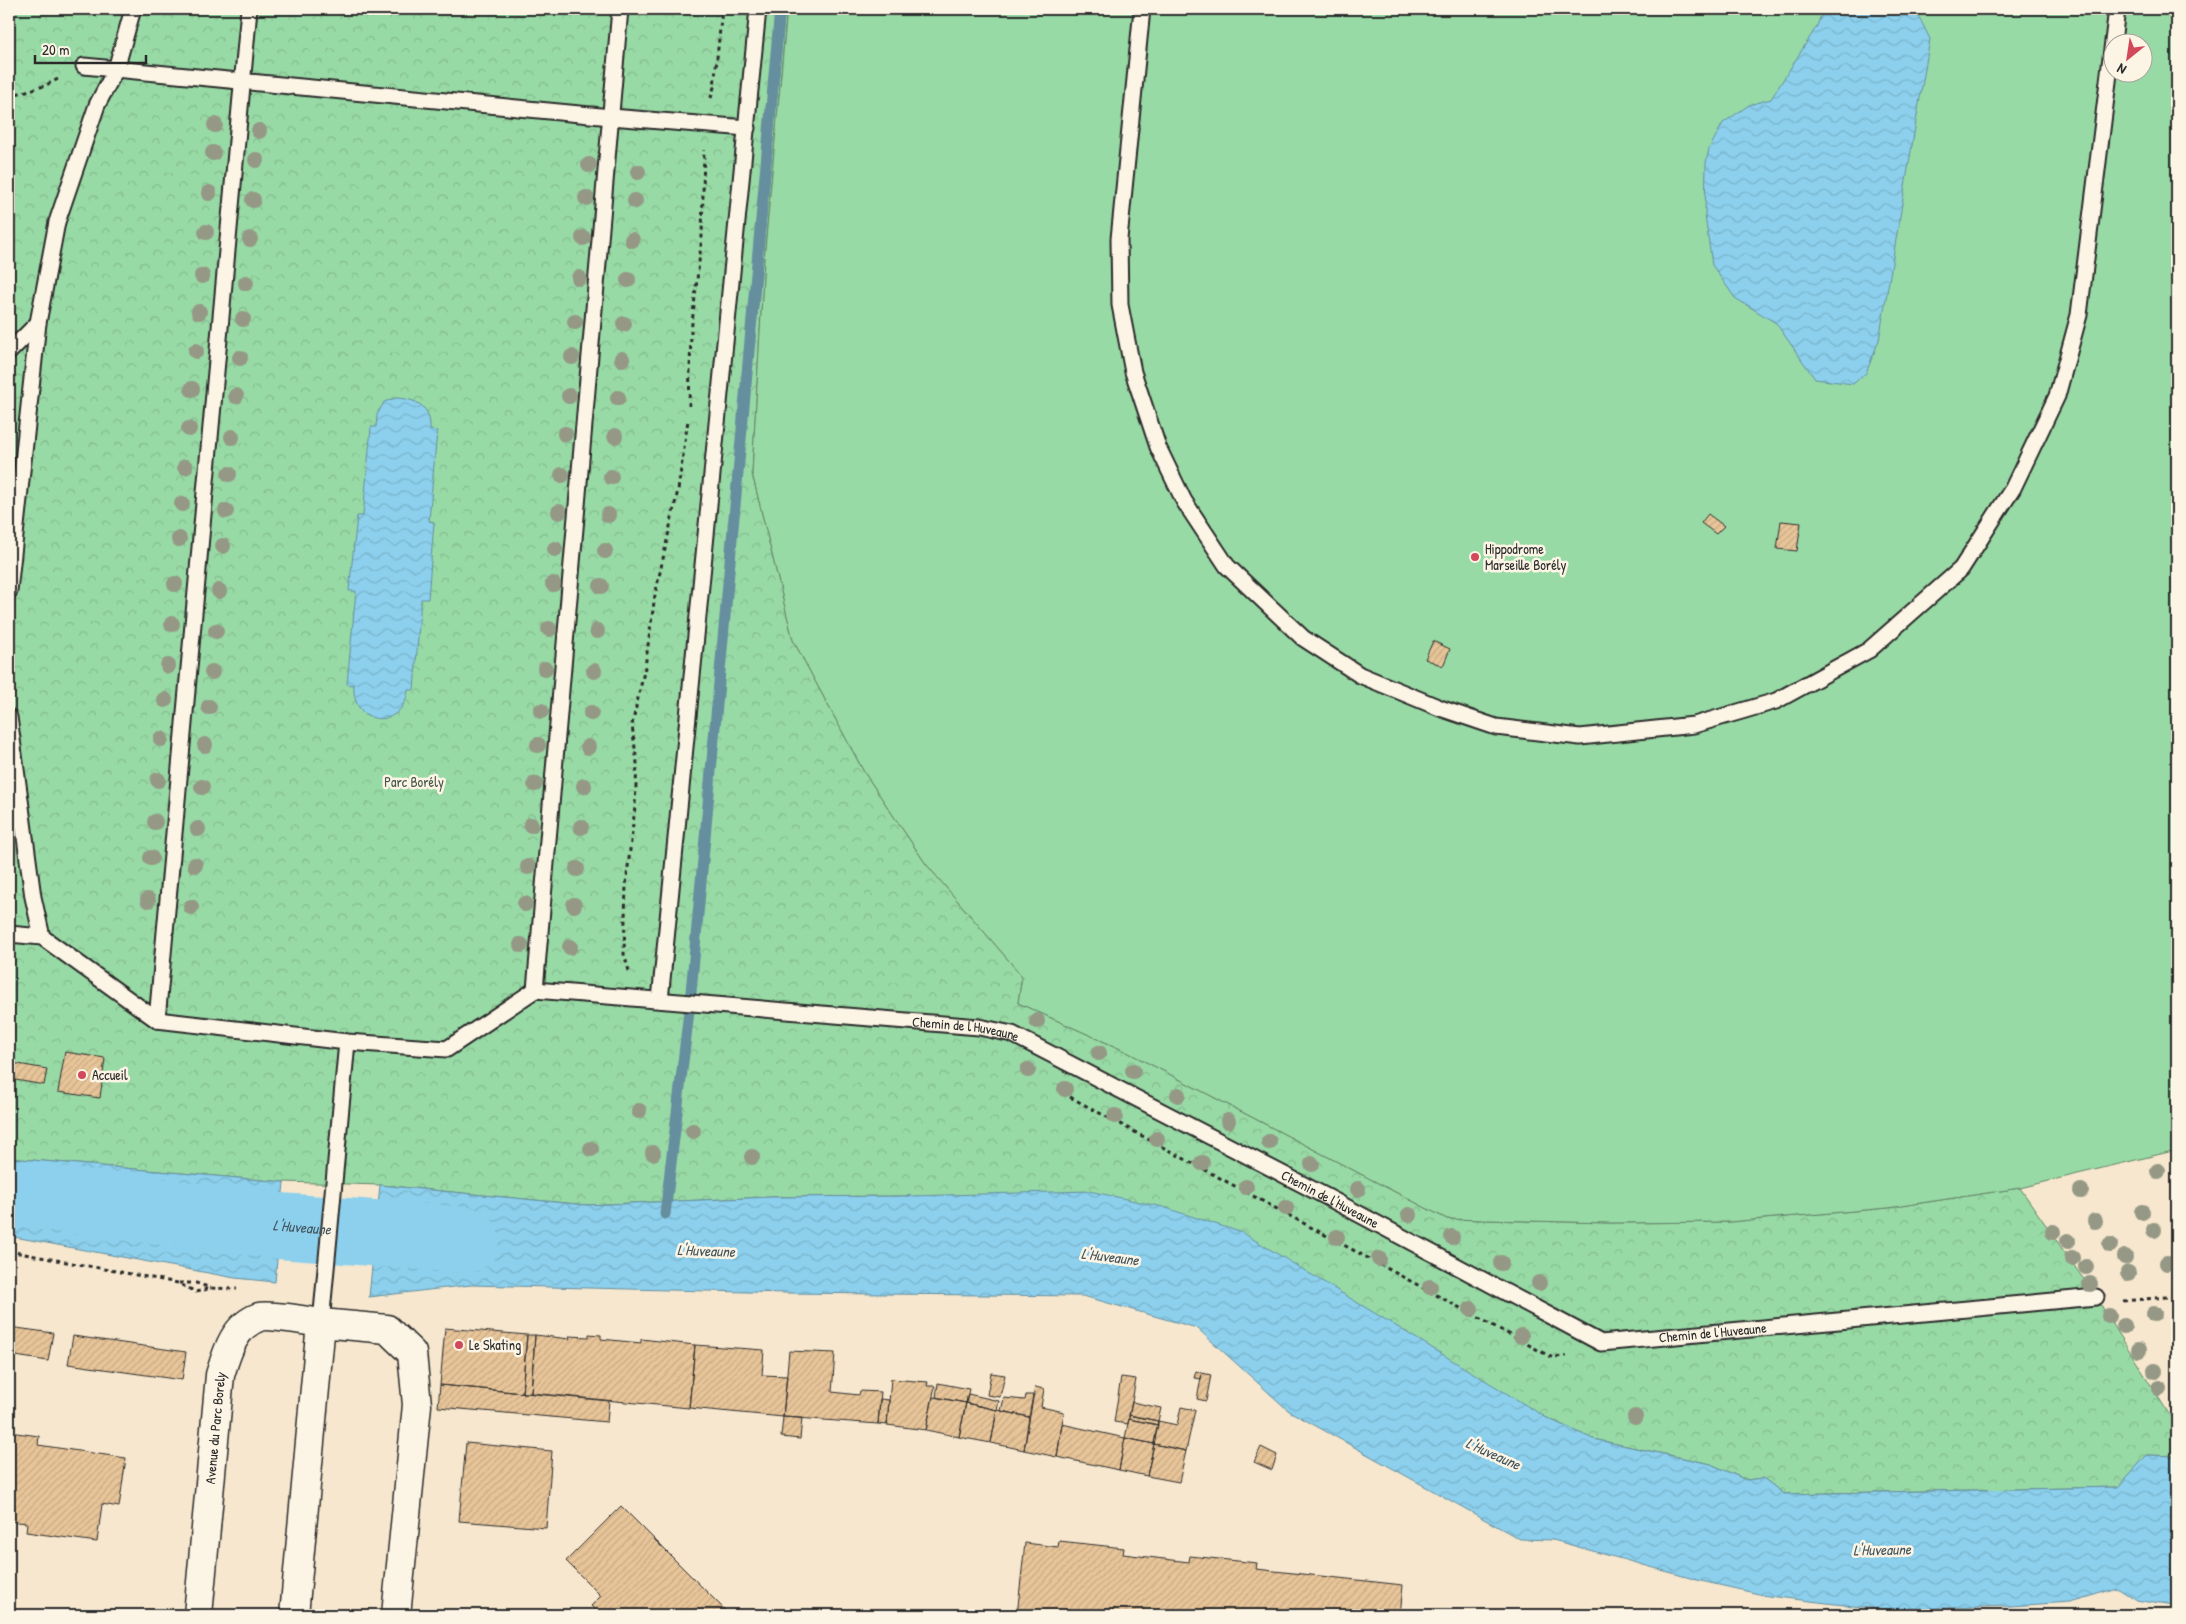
<svg xmlns="http://www.w3.org/2000/svg" width="2186" height="1624" viewBox="0 0 2186 1624" font-family="'Patrick Hand',sans-serif">
<style>
.forest{fill:url(#forest-crowns);stroke:#628268}
.garden{fill:#98daa5;stroke:#628268;fill-rule:evenodd}
.water{fill:url(#water-waves);stroke:#658e9f}
.lines{fill:none;stroke-linecap:round;stroke-linejoin:round}
.stream{stroke:#658e9f;stroke-width:11}
.river{stroke:#8cd0ed;stroke-width:66}
.building{fill:url(#building-hatch);stroke:#2b2b2b}
.service-casing{stroke:#2b2b2b;stroke-width:19}
.minor-casing{stroke:#2b2b2b;stroke-width:31}
.path{stroke:#2b2b2b;stroke-width:3;stroke-dasharray:4 4;stroke-linecap:butt}
.service{stroke:#fcf5e5;stroke-width:15}
.minor{stroke:#fcf5e5;stroke-width:28}
.tree{fill:#959885}
.poi-dot{fill:#d1495b;stroke:#fcf5e5;stroke-width:2}
.labels{text-anchor:middle;stroke-width:5;stroke-linejoin:round;paint-order:stroke}
.poi-label{font-size:14px;fill:#2b2b2b;stroke:#fcf5e5;text-anchor:start}
.park-label{font-size:14px;fill:#46574a;stroke:#fcf5e5}
.street-label{font-size:14px;fill:#2b2b2b;stroke:#fcf5e5}
.water-label{font-size:15px;font-style:italic;fill:#43545c;stroke:#fcf5e5}
</style>
<defs>
<pattern id="forest-crowns" width="20" height="18" patternUnits="userSpaceOnUse" patternTransform="scale(1.25)"><rect width="20" height="18" fill="#98daa5"/><path d="M2 6a3 3 0 1 1 6 0M12 15a3 3 0 1 1 6 0" fill="none" stroke="#83bb8e"/></pattern>
<pattern id="water-waves" width="16" height="10" patternUnits="userSpaceOnUse" patternTransform="scale(1.25)"><rect width="16" height="10" fill="#8cd0ed"/><path d="M0 5q4-4 8 0t8 0" fill="none" stroke="#79b3cb"/></pattern>
<pattern id="building-hatch" width="6" height="6" patternUnits="userSpaceOnUse" patternTransform="scale(1.25)"><rect width="6" height="6" fill="#e8c599"/><path d="M-1 1l2-2M0 6l6-6M5 7l2-2" fill="none" stroke="#c7a984"/></pattern>
</defs>
<rect width="100%" height="100%" fill="#f6e7ce"/>
<filter id="ink" filterUnits="userSpaceOnUse"><feTurbulence type="fractalNoise" baseFrequency=".02" numOctaves="2"/><feDisplacementMap in="SourceGraphic" scale="10" xChannelSelector="R" yChannelSelector="G"/><feConvolveMatrix kernelMatrix="1 2 1 2 8 2 1 2 1" color-interpolation-filters="sRGB"/></filter>
<g filter="url(#ink)">
<path class="forest" d="M9,9H787L764,260L752,473L793,640L864,772L926,864L1022,976L1018,1003L1125,1051L1447,1219L1609,1223L1729,1222L1888,1208L2020,1188L2096,1297L2172,1419L2177,1420V1456L2147,1455L2119,1487L1784,1494L1763,1478L1746,1480L1711,1464L1593,1439L1547,1418L911,1196L771,1197L586,1205L380,1185L284,1182L9,1158Z"/>
<path class="garden" d="M787,9H2177V1150L2020,1188L1888,1208L1729,1222L1609,1223L1447,1219L1125,1051L1018,1003L1022,976L926,864L864,772L793,640L752,473L764,260ZM2114,42H2144V72H2114Z"/>
<path class="water" d="M1823,9H1915L1930,39L1879,340L1866,373L1853,384L1815,379L1776,323L1735,298L1712,265L1705,215L1706,163L1709,149L1723,123L1749,105L1771,99L1817,26Z
M396,398C418,399 431,407 430,430L437,431L429,521L434,522L428,599H421L414,690H408C403,731 351,727 354,685L347,684L356,591H349L357,516H363L371,427H376L377,415L384,402Z
M9,1158L284,1182L275,1282L235,1278L9,1236Z
M380,1185L586,1205L771,1197L911,1196L1089,1191L1163,1207L1243,1233L1547,1418L1593,1439L1711,1464L1746,1480L1763,1478L1784,1494L2118,1487L2147,1455L2177,1456V1590L2174,1606L2136,1600L2117,1588L2069,1602L2011,1606L1886,1610L1768,1596L1701,1581L1553,1540L1520,1539L1289,1411L1197,1328L1083,1296L786,1293L471,1285L369,1297Z"/>
<g class="lines">
<path class="stream" d="M665,1214L690,1003L780,9"/>
<path class="river" id="s1" d="M9,1193L280,1226L466,1240"/>
</g>
<path class="building" d="M1708,514L1724,526L1716,534L1701,523Z
M1781,521L1801,523L1797,551L1777,549Z
M1433,641L1450,649L1443,666L1425,659Z
M65,1052L105,1058L100,1098L58,1092Z
M12,1063L47,1069L44,1085L10,1079Z
M9,1327L53,1333L48,1361L9,1355Z
M445,1328L527,1335L522,1393L440,1385Z
M589,1334L601,1335V1339L641,1343V1339L695,1345L689,1408L531,1393L535,1335L570,1339L569,1336L589,1337Z
M527,1335H535L531,1393H522Z
M73,1336L186,1352L182,1380L68,1364Z
M695,1345L764,1350L762,1375L787,1376L783,1417L689,1408Z
M789,1351L835,1353L832,1392L859,1395L860,1391L881,1392L878,1424L783,1417Z
M1196,1371L1202,1373L1201,1379L1194,1378Z
M991,1373L1005,1375L1000,1397L987,1395Z
M1202,1373L1211,1375L1206,1401L1197,1399Z
M1121,1377L1136,1379L1128,1424L1114,1422Z
M891,1379L928,1382L927,1386H935L926,1430L887,1425Z
M938,1383L969,1389L966,1403L936,1397Z
M440,1385L609,1401L607,1422L438,1407Z
M1035,1387L1044,1389L1041,1407L1064,1412L1057,1457L1024,1450Z
M968,1394L999,1401L997,1410L966,1403Z
M1026,1395H1033L1029,1417L1001,1411L1004,1398L1025,1400Z
M933,1397L966,1403L959,1437L926,1430Z
M880,1399L889,1400L887,1425L878,1424Z
M1132,1402L1161,1408L1158,1421L1129,1415Z
M966,1403L997,1410L991,1443L959,1437Z
M1181,1407L1195,1410L1186,1451L1154,1444L1158,1421L1177,1425Z
M997,1410L1029,1417L1024,1450L991,1443Z
M1129,1415L1158,1421V1425L1129,1419Z
M783,1417L802,1418L800,1439L781,1437Z
M1129,1419L1158,1425L1154,1444L1125,1438Z
M1062,1424L1125,1438L1119,1470L1057,1457Z
M9,1432L39,1436L38,1445L126,1458L119,1507L102,1504L97,1542L26,1532L27,1523L9,1521Z
M1125,1438L1154,1444L1147,1476L1119,1470Z
M466,1443L552,1451L546,1528L459,1521Z
M1154,1444L1186,1451L1179,1482L1147,1476Z
M1261,1447L1277,1455L1272,1470L1254,1462Z
M621,1506L730,1615H601L591,1606L601,1596L566,1561Z
M1059,1541L1124,1548L1123,1554L1189,1562L1190,1556L1257,1563L1256,1569L1403,1585L1400,1615H1017L1025,1543L1058,1547Z"/>
<g class="lines">
<g class="service-casing">
<g id="service">
<path d="M1142,9L1119,239L1120,305L1133,372L1158,447L1184,501L1227,566L1303,638L1360,675L1440,708L1496,727L1580,737L1694,725L1776,701L1869,650L1961,569L2013,488L2057,396L2079,315L2117,9"/>
<path d="M84,66L611,117L747,128"/>
<path d="M9,352L38,323"/>
<path d="M9,591L38,323L57,222L97,105L116,69L133,9"/>
<path d="M9,717L33,897L42,937"/>
<path id="s2" d="M9,934L42,937L157,1020L347,1042L447,1049L535,990L979,1027L1012,1034L1327,1197L1601,1343L2096,1297"/>
<path d="M535,990L620,9"/>
<path d="M660,1000L758,9"/>
<path d="M157,1020L249,9"/>
<path d="M321,1323L347,1042"/>
</g>
</g>
<g class="minor-casing">
<g id="minor">
<path d="M321,1323L387,1329L412,1353L417,1405L396,1615"/>
<path id="s3" d="M198,1615L220,1375C227,1352 234,1326 259,1317C268,1314 309,1321 321,1323L294,1615"/>
</g>
</g>
<path class="path" d="M9,96L44,86L60,78
M711,98L714,87L722,9
M689,406L691,332L702,236L704,150
M629,971L624,954L626,884L635,807L637,763L632,725L645,667L655,595L678,490L688,420
M1070,1097L1551,1357L1566,1356
M9,1251L178,1283L196,1292L211,1288L237,1289
M179,1283H196L211,1288
M2123,1301L2177,1296"/>
<use href="#service" class="service"/>
<use href="#minor" class="minor"/>
</g>
<g class="tree">
<circle cx="215" cy="125" r="8"/>
<circle cx="259" cy="131" r="8"/>
<circle cx="213" cy="153" r="8"/>
<circle cx="256" cy="160" r="8"/>
<circle cx="589" cy="165" r="8"/>
<circle cx="638" cy="172" r="8"/>
<circle cx="209" cy="193" r="8"/>
<circle cx="586" cy="198" r="8"/>
<circle cx="253" cy="200" r="8"/>
<circle cx="635" cy="201" r="8"/>
<circle cx="206" cy="232" r="8"/>
<circle cx="583" cy="238" r="8"/>
<circle cx="250" cy="239" r="8"/>
<circle cx="632" cy="240" r="8"/>
<circle cx="202" cy="276" r="8"/>
<circle cx="579" cy="278" r="8"/>
<circle cx="628" cy="280" r="8"/>
<circle cx="246" cy="283" r="8"/>
<circle cx="199" cy="312" r="8"/>
<circle cx="243" cy="319" r="8"/>
<circle cx="575" cy="322" r="8"/>
<circle cx="624" cy="324" r="8"/>
<circle cx="196" cy="351" r="8"/>
<circle cx="572" cy="357" r="8"/>
<circle cx="240" cy="358" r="8"/>
<circle cx="622" cy="359" r="8"/>
<circle cx="192" cy="389" r="8"/>
<circle cx="236" cy="396" r="8"/>
<circle cx="569" cy="396" r="8"/>
<circle cx="618" cy="398" r="8"/>
<circle cx="189" cy="429" r="8"/>
<circle cx="565" cy="434" r="8"/>
<circle cx="615" cy="436" r="8"/>
<circle cx="232" cy="437" r="8"/>
<circle cx="185" cy="467" r="8"/>
<circle cx="229" cy="474" r="8"/>
<circle cx="562" cy="475" r="8"/>
<circle cx="611" cy="477" r="8"/>
<circle cx="182" cy="504" r="8"/>
<circle cx="226" cy="511" r="8"/>
<circle cx="559" cy="512" r="8"/>
<circle cx="608" cy="515" r="8"/>
<circle cx="179" cy="539" r="8"/>
<circle cx="223" cy="546" r="8"/>
<circle cx="555" cy="549" r="8"/>
<circle cx="605" cy="551" r="8"/>
<circle cx="175" cy="584" r="8"/>
<circle cx="553" cy="584" r="8"/>
<circle cx="601" cy="586" r="8"/>
<circle cx="219" cy="591" r="8"/>
<circle cx="172" cy="624" r="8"/>
<circle cx="549" cy="629" r="8"/>
<circle cx="216" cy="631" r="8"/>
<circle cx="597" cy="631" r="8"/>
<circle cx="168" cy="666" r="8"/>
<circle cx="545" cy="669" r="8"/>
<circle cx="594" cy="671" r="8"/>
<circle cx="212" cy="672" r="8"/>
<circle cx="165" cy="700" r="8"/>
<circle cx="209" cy="707" r="8"/>
<circle cx="541" cy="711" r="8"/>
<circle cx="591" cy="713" r="8"/>
<circle cx="161" cy="739" r="8"/>
<circle cx="205" cy="745" r="8"/>
<circle cx="538" cy="745" r="8"/>
<circle cx="588" cy="747" r="8"/>
<circle cx="158" cy="780" r="8"/>
<circle cx="535" cy="784" r="8"/>
<circle cx="584" cy="786" r="8"/>
<circle cx="202" cy="787" r="8"/>
<circle cx="155" cy="822" r="8"/>
<circle cx="531" cy="825" r="8"/>
<circle cx="581" cy="827" r="8"/>
<circle cx="198" cy="829" r="8"/>
<circle cx="151" cy="858" r="8"/>
<circle cx="195" cy="865" r="8"/>
<circle cx="528" cy="867" r="8"/>
<circle cx="577" cy="869" r="8"/>
<circle cx="148" cy="900" r="8"/>
<circle cx="525" cy="904" r="8"/>
<circle cx="574" cy="905" r="8"/>
<circle cx="191" cy="907" r="8"/>
<circle cx="521" cy="945" r="8"/>
<circle cx="570" cy="947" r="8"/>
<circle cx="1037" cy="1021" r="8"/>
<circle cx="1099" cy="1053" r="8"/>
<circle cx="1028" cy="1070" r="8"/>
<circle cx="1133" cy="1071" r="8"/>
<circle cx="1065" cy="1089" r="8"/>
<circle cx="1178" cy="1095" r="8"/>
<circle cx="639" cy="1111" r="8"/>
<circle cx="1115" cy="1116" r="8"/>
<circle cx="1228" cy="1121" r="8"/>
<circle cx="693" cy="1131" r="8"/>
<circle cx="1157" cy="1139" r="8"/>
<circle cx="1269" cy="1142" r="8"/>
<circle cx="591" cy="1149" r="8"/>
<circle cx="653" cy="1153" r="8"/>
<circle cx="752" cy="1157" r="8"/>
<circle cx="1202" cy="1163" r="8"/>
<circle cx="1312" cy="1164" r="8"/>
<circle cx="2158" cy="1171" r="8"/>
<circle cx="1246" cy="1187" r="8"/>
<circle cx="1358" cy="1189" r="8"/>
<circle cx="2081" cy="1191" r="8"/>
<circle cx="1286" cy="1208" r="8"/>
<circle cx="2142" cy="1212" r="8"/>
<circle cx="1409" cy="1215" r="8"/>
<circle cx="2095" cy="1221" r="8"/>
<circle cx="2154" cy="1230" r="8"/>
<circle cx="2053" cy="1232" r="8"/>
<circle cx="1337" cy="1237" r="8"/>
<circle cx="1452" cy="1237" r="8"/>
<circle cx="2068" cy="1241" r="8"/>
<circle cx="2110" cy="1245" r="8"/>
<circle cx="2125" cy="1257" r="8"/>
<circle cx="2072" cy="1258" r="8"/>
<circle cx="1379" cy="1259" r="8"/>
<circle cx="1501" cy="1263" r="8"/>
<circle cx="2167" cy="1263" r="8"/>
<circle cx="2086" cy="1267" r="8"/>
<circle cx="2128" cy="1273" r="8"/>
<circle cx="1539" cy="1283" r="8"/>
<circle cx="2090" cy="1284" r="8"/>
<circle cx="1430" cy="1287" r="8"/>
<circle cx="1471" cy="1309" r="8"/>
<circle cx="2154" cy="1314" r="8"/>
<circle cx="2109" cy="1316" r="8"/>
<circle cx="2124" cy="1326" r="8"/>
<circle cx="1521" cy="1336" r="8"/>
<circle cx="2139" cy="1350" r="8"/>
<circle cx="2155" cy="1371" r="8"/>
<circle cx="2159" cy="1388" r="8"/>
<circle cx="1635" cy="1417" r="8"/>
</g>
</g>
<g class="poi-dot">
<circle cx="1475" cy="557" r="5"/>
<circle cx="82" cy="1075" r="5"/>
<circle cx="459" cy="1345" r="5"/>
</g>
<g class="labels">
<g class="poi-label">
<text x="1485" y="554">Hippodrome<tspan x="1485" dy="16">Marseille Borély</tspan></text>
<text x="92" y="1080">Accueil</text>
<text x="469" y="1350">Le Skating</text>
</g>
<g class="park-label">
<text x="414" y="787">Parc Borély</text>
</g>
<g class="street-label">
<text dy="5" stroke="none"><textPath href="#s2" startOffset="1005">Chemin de l'Huveaune</textPath></text>
<text dy="5" stroke="none"><textPath href="#s2" startOffset="1410">Chemin de l'Huveaune</textPath></text>
<text dy="5" stroke="none"><textPath href="#s2" startOffset="1829">Chemin de l'Huveaune</textPath></text>
<text dy="5" stroke="none"><textPath href="#s3" startOffset="188">Avenue du Parc Borely</textPath></text>
</g>
<g class="water-label">
<text dy="5" stroke="none"><textPath href="#s1" startOffset="295">L'Huveaune</textPath></text>
<text transform="translate(706 1251) rotate(2)" y="5">L'Huveaune</text>
<text transform="translate(1110 1257) rotate(7)" y="5">L'Huveaune</text>
<text transform="translate(1493 1454) rotate(24)" y="5">L'Huveaune</text>
<text transform="translate(1882 1550) rotate(-1)" y="5">L'Huveaune</text>
</g>
</g>
<rect width="2186" height="1624" fill="none" stroke="#fcf5e5" stroke-width="30"/>
<rect x="15" y="15" width="2156" height="1594" fill="none" stroke="#2b2b2b" stroke-width="2" filter="url(#ink)"/>
<g transform="translate(2128 58) rotate(210)"><circle r="24" fill="#fcf5e5" stroke="#a8a49b"/>
<path d="M0-4L9 19L0 12L-9 19Z" fill="#d1495b"/>
<text y="-8" font-size="14" font-weight="bold" text-anchor="middle" fill="#2b2b2b">N</text>
</g>
<path d="M35 55v8h111v-8" fill="none" stroke="#2b2b2b" stroke-width="2.5"/>
<text x="42" y="55" font-size="15" fill="#2b2b2b" stroke="#fcf5e5" stroke-width="4" paint-order="stroke">20 m</text>
</svg>
